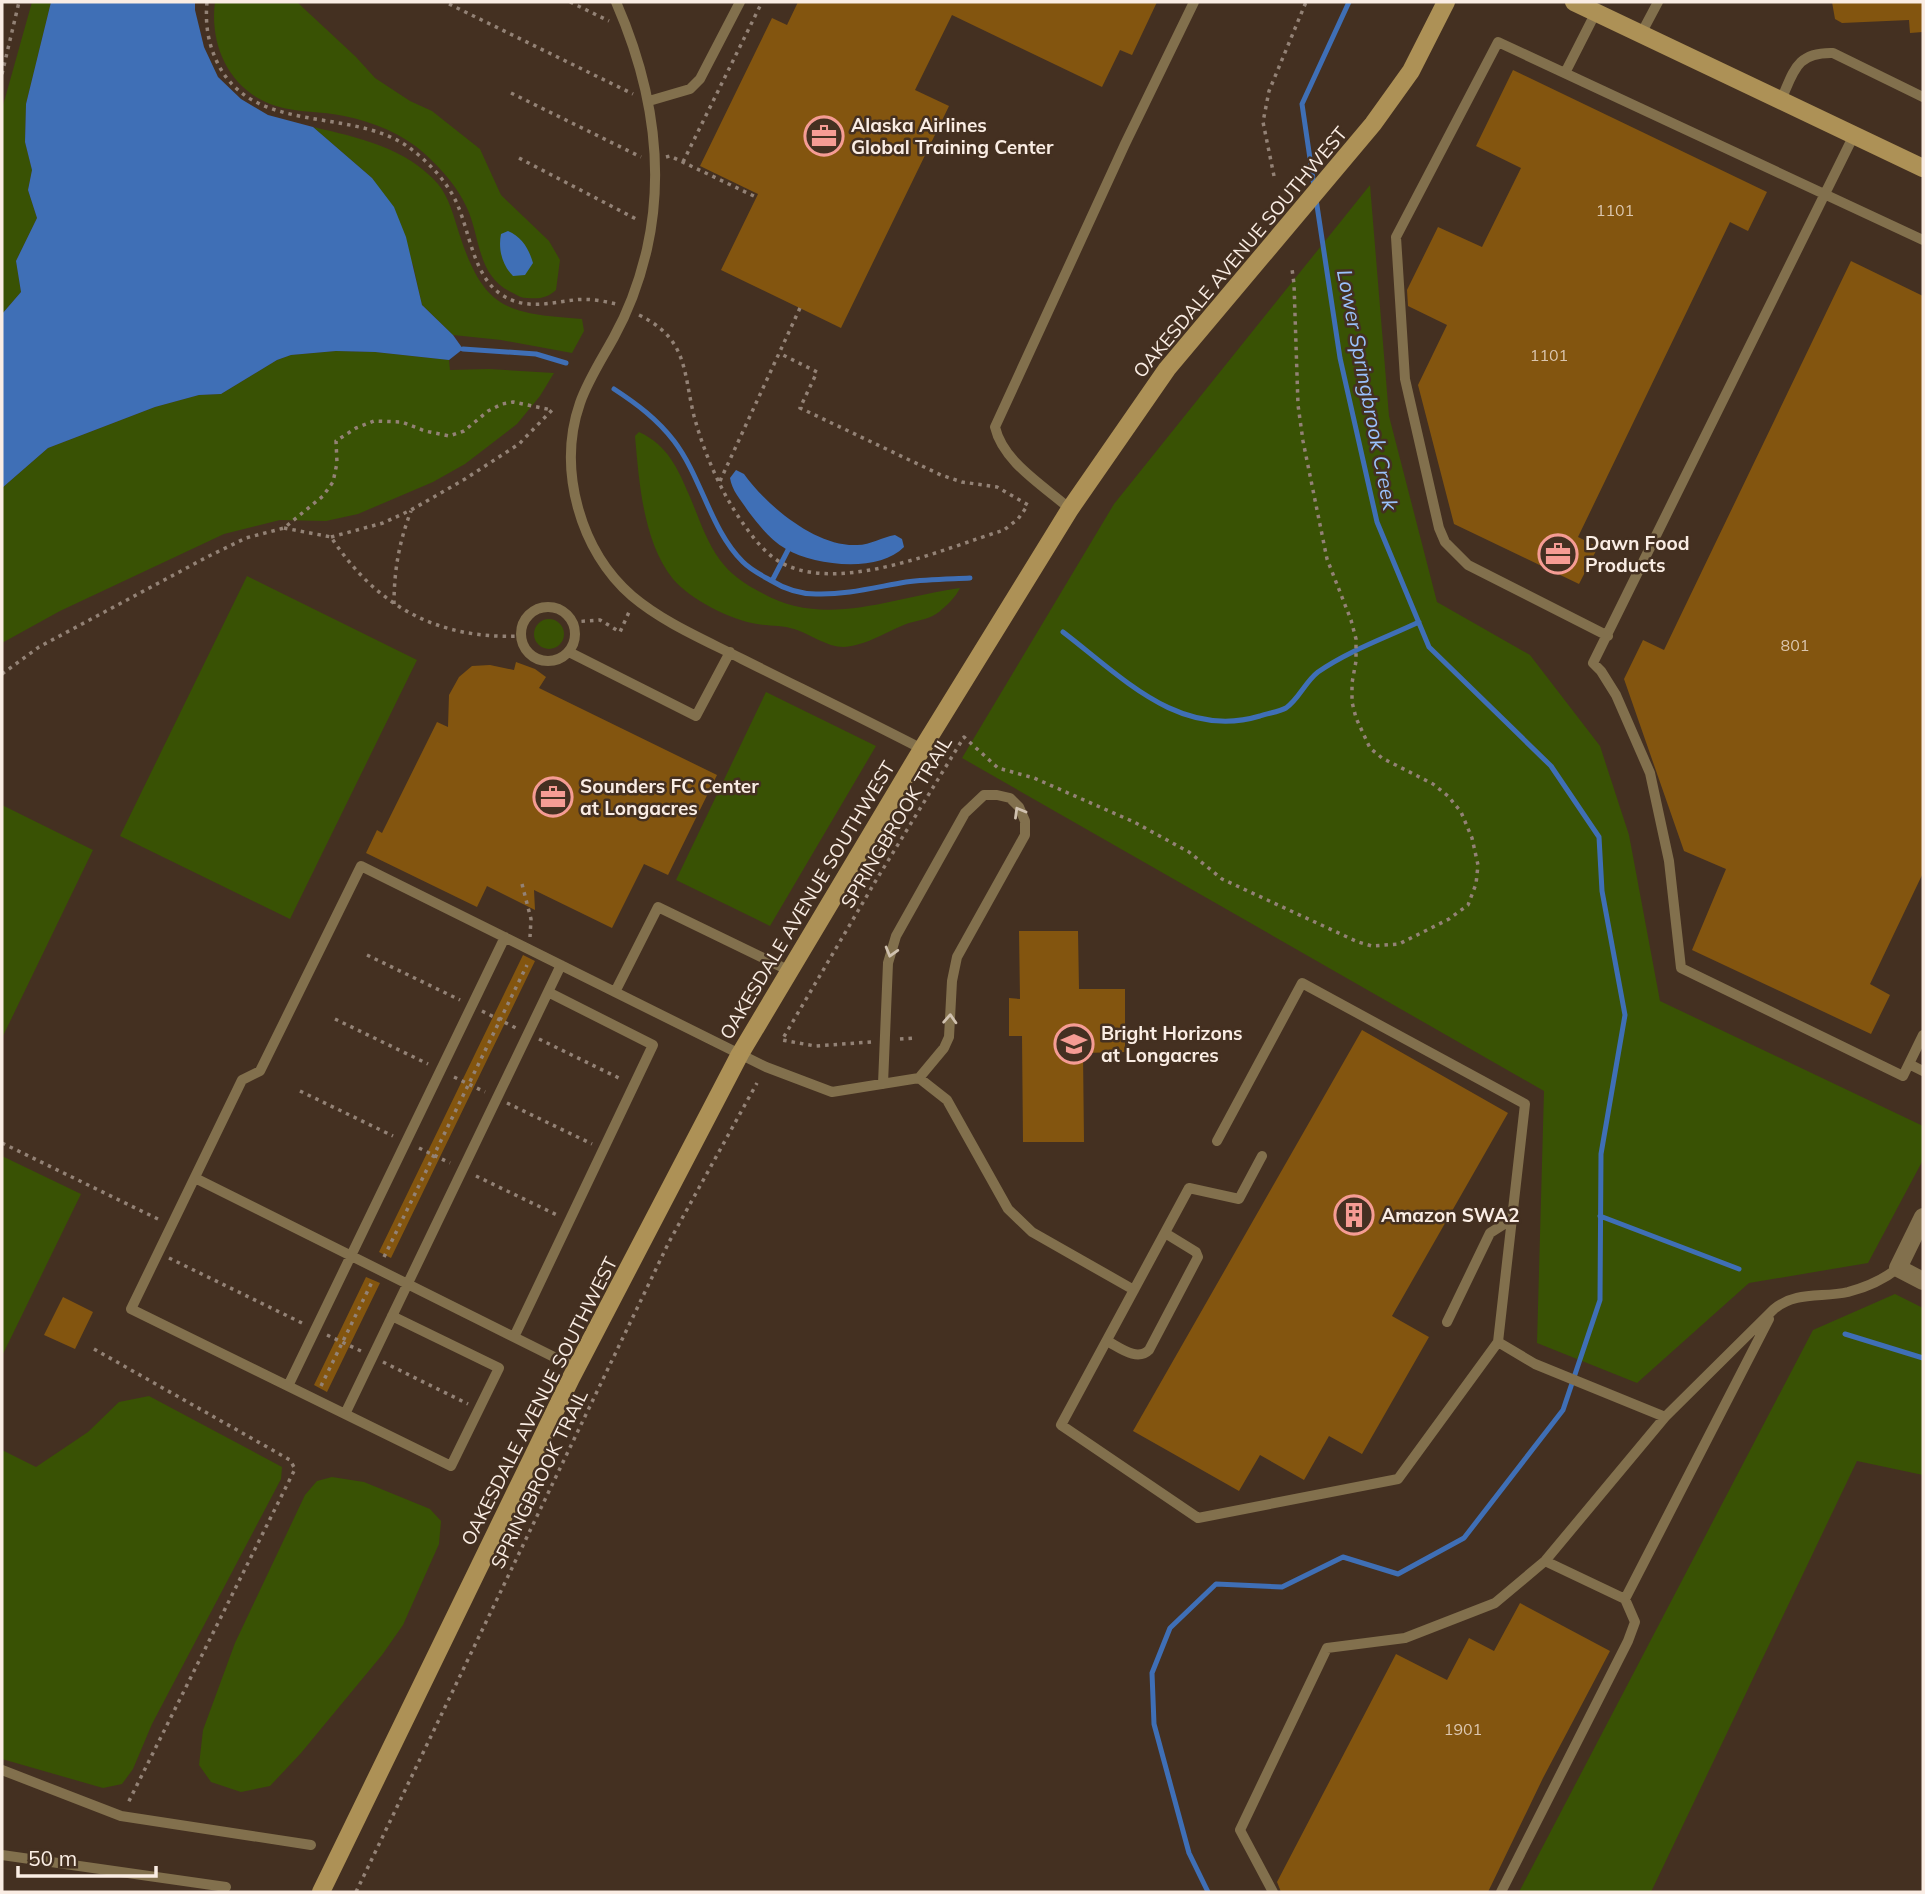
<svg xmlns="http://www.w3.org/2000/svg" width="1925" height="1894" viewBox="0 0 1925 1894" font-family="Mulish,sans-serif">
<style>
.green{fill:#395204}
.water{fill:#3f6fb6}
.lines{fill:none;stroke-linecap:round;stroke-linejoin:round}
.stream{stroke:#3f6fb6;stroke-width:5}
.building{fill:#83550f}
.path{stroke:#938276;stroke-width:3.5;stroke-dasharray:3.5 5;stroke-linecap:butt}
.lane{stroke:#82704d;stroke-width:10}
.street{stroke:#82704d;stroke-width:18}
.secondary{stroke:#ad9156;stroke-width:18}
.oneway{stroke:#d0c1af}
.labels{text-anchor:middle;stroke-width:5;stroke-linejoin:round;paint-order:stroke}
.number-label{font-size:16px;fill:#dcc7af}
.poi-label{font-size:19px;font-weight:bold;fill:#faede4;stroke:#443021;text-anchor:start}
.street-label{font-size:19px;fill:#faede4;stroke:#443021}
.water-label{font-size:21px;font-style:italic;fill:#9ac1fb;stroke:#443021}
</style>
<rect width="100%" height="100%" fill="#443021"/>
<path class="green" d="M32,2H51L26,104L25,142L32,170L28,190L37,218L16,261L21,292L2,314V109Z
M215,2H297L356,57L375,78L410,101L432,111L480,149L501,195L549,241L560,260L556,290C547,298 540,299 527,298C522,298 518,296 513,293C477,277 481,239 467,208C457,186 442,170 425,154C403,134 374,122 344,116C322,111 298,113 276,106C231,92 209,47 215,2Z
M313,127C357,137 407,148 438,184C449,197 454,217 459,233C484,310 506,313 582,319L584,331L572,353L501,340L453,335L422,305L413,265L372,178Z
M1370,185L1389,416L1437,602L1530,655L1600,746L1629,835L1660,1001L1923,1126V1160L1868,1263L1749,1283L1637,1383L1537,1343L1544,1091L962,758L1114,504Z
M336,351L375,352L449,360L450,370L489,369L554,373L540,396L517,424L465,464L433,482L358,514L326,521L280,520L224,534L60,611L2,643V488L48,448L155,407L199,395L221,394L277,360L291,355Z
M639,432C668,445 678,469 690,497C699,518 706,541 720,560C730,574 746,585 762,593C825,629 893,597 960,588C956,597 946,606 939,612C930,619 920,620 909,623C887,631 868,645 844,647C826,647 811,634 794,629C782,625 769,626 757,624C730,620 690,599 673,579C643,542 639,481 635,436Z
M247,576L417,660L290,919L120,836Z
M534 634a15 15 0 1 1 30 0a15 15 0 1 1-30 0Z
M766,692L876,746L770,926L676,880Z
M2,805L93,850L2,1038Z
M2,1156L81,1194L2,1356Z
M1895,1294L1923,1308V1475L1857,1461L1651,1892H1519L1813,1330Z
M149,1396L282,1467L281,1479L152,1724L133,1769L122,1784L103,1788L2,1759V1450L36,1467L88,1432L119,1402Z
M332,1477L364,1482L430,1509L441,1521L439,1544L403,1625L382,1655L301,1753L270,1786L241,1792L211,1782L199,1765L203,1730L235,1643L305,1495L317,1481Z"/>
<path class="water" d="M51,2H195V10L204,47L218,77L241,99L268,115L313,127L372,178L394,207L406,237L422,305L453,335L463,349L449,360L375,352L336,351L291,355L277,360L221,394L199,395L155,407L48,448L2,488V314L21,292L16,261L37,218L28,190L32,170L25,142L26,104Z
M508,231C522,237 529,249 533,263L525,275L513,276C502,265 498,249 501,234Z
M736,470L744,474C767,506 816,547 857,545C871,545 882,537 895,535L902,539L904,547C879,573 815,566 786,549C770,540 759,525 748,511C741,500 732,491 730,478Z"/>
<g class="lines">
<path class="stream" d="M1314,186L1302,104L1349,2
M463,349L536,354L566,363
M614,389C637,404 657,419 674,441C702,478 710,529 743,562C751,570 761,575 770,580C783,588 800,594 816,594C846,595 876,587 906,582C927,579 949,579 970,578
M772,581L788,550
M1063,632C1122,677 1180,740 1260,716C1268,713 1279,712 1286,708C1299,699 1305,682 1318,672C1348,651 1385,638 1419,622
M1600,1216L1739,1269
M1845,1334L1923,1358
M1208,1892L1189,1853L1154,1724L1152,1673L1170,1628L1216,1584L1282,1587L1343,1557L1398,1574L1464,1538L1563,1410L1600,1300L1601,1154L1625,1015L1602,891L1599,837L1551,766L1429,647L1377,522L1340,358L1316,199"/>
</g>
<path class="building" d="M798,2H1157L1132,55L1120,50L1102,87L952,15L915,90L949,106L841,328L721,270L758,194L700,166L772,18L787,25Z
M1832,2H1923V32L1910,33L1909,20L1842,23L1835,19Z
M1513,70L1767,192L1748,231L1730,222L1578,537L1598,547L1579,584L1454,524L1418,385L1447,325L1408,306L1407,290L1438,227L1482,247L1521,168L1476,146Z
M1851,261L1923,296V873L1870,984L1890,995L1871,1034L1692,950L1726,869L1684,851L1624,679L1643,640L1664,650Z
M516,662L535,669L546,677L539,688L717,775L668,875L644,864L612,928L534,890L535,910L487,886L477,907L366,853L377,830L382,833L437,722L448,727L449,695L459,677L472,666L490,665L514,670Z
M1019,931H1078L1079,989H1125V1052L1083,1053L1084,1142H1023L1022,1036H1009V998L1020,999Z
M523,955L535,961L391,1258L379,1252Z
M1362,1030L1508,1113L1392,1316L1429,1337L1362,1454L1329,1436L1304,1480L1260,1455L1239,1491L1133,1431Z
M366,1277L380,1283L327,1392L314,1385Z
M63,1297L93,1312L75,1349L44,1335Z
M1520,1603L1610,1651L1543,1778L1488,1892H1281L1277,1882L1396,1654L1447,1680L1469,1638L1494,1651Z"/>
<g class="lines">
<path class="path" d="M207,2C205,24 208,44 218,64C254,135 349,107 407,146C428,161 448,182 458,206C470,234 474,277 502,295C525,310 549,303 574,300C588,298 603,301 616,304
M570,2L609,21
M449,4L633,94
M2,74L19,2
M511,93L641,157
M666,157L670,156L756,197
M519,158L638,220
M683,162L762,2
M1274,176L1263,122L1269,91L1306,2
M639,315C688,339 683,371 694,416C704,453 721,492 742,522C754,539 768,558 788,566C848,591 943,549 1004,530L1018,519L1028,505L997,487L962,482L941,475L800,408L817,372L779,353
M720,481L800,308
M284,528L331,537C376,606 438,640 521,636
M331,537L383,523L411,510L465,479L519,444L552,410
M394,604C394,571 399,542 411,511
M573,622L600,620L620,632L629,612
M2,674L39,647L209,556L246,538L284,528L323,496L333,482L337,463L336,441L356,428L374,421L402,422L425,431L449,436L464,431L488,411L502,404L513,402L552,410
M522,884L531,919L530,937
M367,955L460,1000
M482,1011L516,1028
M335,1019L428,1064
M539,1039L623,1080
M900,1039L915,1038
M871,1042L815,1046L782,1040L875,882L964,737L998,768L1034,778L1134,822L1189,852L1222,879L1358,942L1372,946L1399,944L1449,919L1468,905L1476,884L1478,865L1472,838L1461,812L1448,796L1433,784L1382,758L1370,748L1356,718L1352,702V683L1356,661V639L1351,620L1327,559L1303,441L1298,405L1294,284L1292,269
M454,1077L485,1092
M300,1091L393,1136
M507,1103L592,1144
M2,1143L160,1220
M419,1148L450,1163
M476,1176L557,1215
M384,1257L527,965
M169,1258L304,1324
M327,1335L361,1351
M94,1349L290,1460L295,1469L127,1805
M383,1362L468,1404
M321,1386L372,1282
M356,1892L669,1242L757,1083"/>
<path class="lane" d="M616,2C650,80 666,164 647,249C640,279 629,310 614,337C602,359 588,380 580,403C557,469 580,551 632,596C664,623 705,640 742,659C802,689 862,718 922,749
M1641,34L1658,2
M1566,71L1596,12
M1781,100C1794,71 1796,52 1833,53L1923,97
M649,101L690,89L700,79L740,2
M1854,135L1593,663L1601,671L1616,695L1650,773L1669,861L1681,968L1903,1076L1923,1035
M1070,509C1044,486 1003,462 995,427L1125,144L1194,2
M521 634a27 27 0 1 1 54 0a27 27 0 1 1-54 0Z
M1608,636L1468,565L1445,542L1439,528L1405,379L1396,237L1498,42L1923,240
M569,652L696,716L730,652
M615,992L658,907L790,971
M1909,1064L1923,1071
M919,1078L947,1100L1008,1209L1032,1232L1134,1290
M1217,1141L1302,983L1525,1104L1498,1342L1398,1479L1198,1518L1061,1425L1189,1188L1239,1199L1262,1156
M195,1178L576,1368
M392,1316L499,1368L451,1466L131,1309L242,1080L260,1071L361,866L766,1067L832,1092L919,1078L944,1048L949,1037L952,981L957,957L1025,835V821L1019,807L1010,798L997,795H984L965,813L896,936L888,963L883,1084
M1447,1322L1490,1233L1512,1219
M514,1337L653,1045L548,992
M1107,1341C1119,1347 1137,1362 1149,1350L1198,1257L1196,1252L1165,1233
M1498,1342L1535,1364L1665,1417
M288,1386L505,937
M345,1414L561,965
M1545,1561L1625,1599L1769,1319
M2,1770L121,1816L311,1845
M2,1855L226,1887
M1273,1892L1240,1830L1327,1648L1405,1638L1495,1603L1545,1561L1665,1417L1774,1309C1796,1291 1822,1298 1848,1292C1867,1287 1883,1280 1898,1268
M1501,1892L1628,1641L1635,1622L1625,1599"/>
<path class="street" d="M1923,1217L1898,1268L1923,1281"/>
<path class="secondary" d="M1574,2L1923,168
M321,1892L571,1378L740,1054L922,749L1070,509L1167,369L1373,124L1411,71L1446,2"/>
</g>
<defs><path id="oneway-chevron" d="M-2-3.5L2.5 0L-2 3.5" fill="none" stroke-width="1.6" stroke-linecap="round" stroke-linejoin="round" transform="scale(1.75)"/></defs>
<g class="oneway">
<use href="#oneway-chevron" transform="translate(1019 812) rotate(-120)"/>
<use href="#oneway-chevron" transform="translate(891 952) rotate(106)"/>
<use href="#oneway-chevron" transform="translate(950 1019) rotate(-87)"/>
</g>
<defs>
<g id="office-ring" transform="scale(2.0125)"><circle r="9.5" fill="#443021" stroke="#f59c94" stroke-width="1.5"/><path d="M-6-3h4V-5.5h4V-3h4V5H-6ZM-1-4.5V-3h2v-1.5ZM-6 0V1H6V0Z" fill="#f59c94"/></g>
<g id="school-ring" transform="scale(2.0125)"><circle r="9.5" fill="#443021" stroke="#f59c94" stroke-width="1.5"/><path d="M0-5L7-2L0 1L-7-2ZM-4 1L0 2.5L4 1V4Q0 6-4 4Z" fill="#f59c94"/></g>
<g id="building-ring" transform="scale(2.0125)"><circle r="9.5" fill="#443021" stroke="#f59c94" stroke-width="1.5"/><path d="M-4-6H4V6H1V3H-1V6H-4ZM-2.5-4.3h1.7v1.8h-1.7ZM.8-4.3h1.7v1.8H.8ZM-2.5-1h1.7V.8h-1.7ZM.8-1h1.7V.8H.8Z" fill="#f59c94"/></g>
</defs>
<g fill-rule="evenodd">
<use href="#office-ring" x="824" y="136"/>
<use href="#office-ring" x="1558" y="554"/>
<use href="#office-ring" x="553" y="797"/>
<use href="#school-ring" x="1074" y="1044"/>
<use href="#building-ring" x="1354" y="1215"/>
</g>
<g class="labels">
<g class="number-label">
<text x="1615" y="216">1101</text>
<text x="1549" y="361">1101</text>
<text x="1795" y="651">801</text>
<text x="1463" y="1735">1901</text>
</g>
<g class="poi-label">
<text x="851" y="132">Alaska Airlines<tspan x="851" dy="22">Global Training Center</tspan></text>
<text x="1585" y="550">Dawn Food<tspan x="1585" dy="22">Products</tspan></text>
<text x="580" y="793">Sounders FC Center<tspan x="580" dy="22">at Longacres</tspan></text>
<text x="1101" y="1040">Bright Horizons<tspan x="1101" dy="22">at Longacres</tspan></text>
<text x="1381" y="1222">Amazon SWA2</text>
</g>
<g class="street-label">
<text transform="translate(1240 252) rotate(-50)" y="7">OAKESDALE AVENUE SOUTHWEST</text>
<text transform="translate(896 822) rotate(-59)" y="7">SPRINGBROOK TRAIL</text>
<text transform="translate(807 900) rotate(-59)" y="7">OAKESDALE AVENUE SOUTHWEST</text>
<text transform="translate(539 1401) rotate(-63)" y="7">OAKESDALE AVENUE SOUTHWEST</text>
<text transform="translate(539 1479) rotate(-64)" y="7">SPRINGBROOK TRAIL</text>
</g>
<g class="water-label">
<text transform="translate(1367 390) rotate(79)" y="7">Lower Springbrook Creek</text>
</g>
</g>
<rect width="1925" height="1894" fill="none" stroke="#faede4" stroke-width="7"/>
<path d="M18 1866v10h138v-10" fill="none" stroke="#faede4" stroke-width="3.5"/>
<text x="28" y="1866" font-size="21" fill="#faede4" stroke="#443021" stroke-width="5" paint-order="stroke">50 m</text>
</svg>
